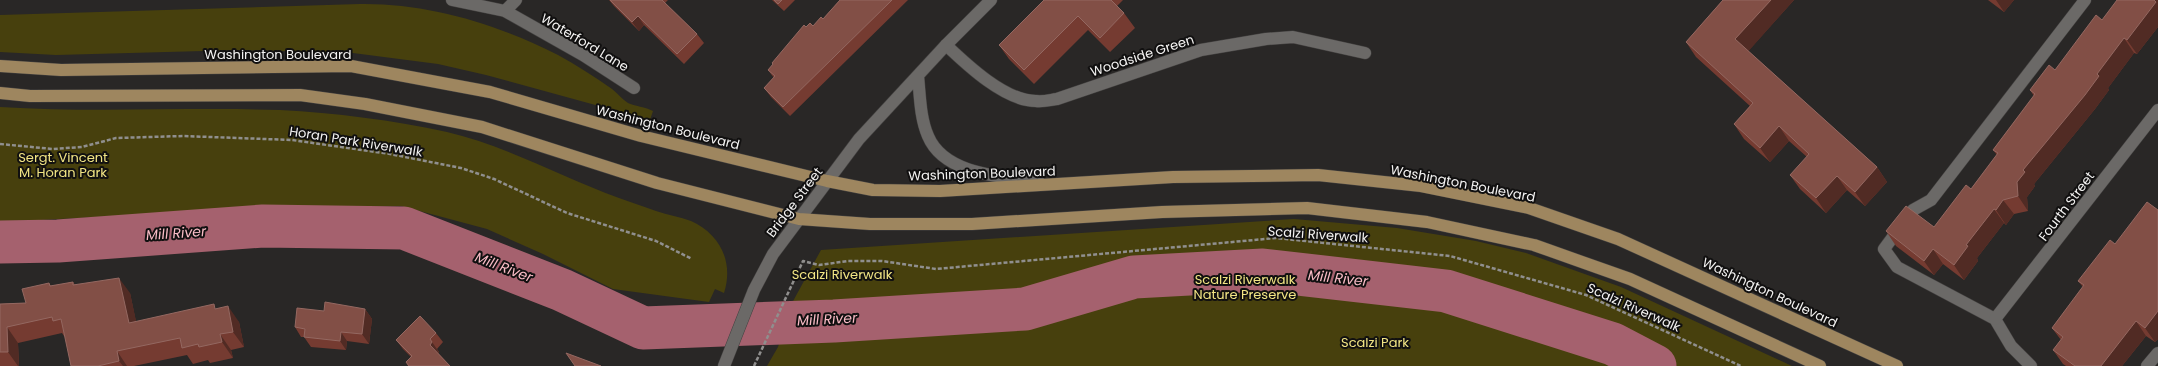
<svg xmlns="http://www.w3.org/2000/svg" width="2158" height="366" viewBox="0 0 2158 366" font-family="Poppins,sans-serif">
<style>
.green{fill:#47400d}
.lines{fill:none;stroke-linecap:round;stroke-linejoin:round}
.river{stroke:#a5616e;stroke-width:43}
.lane-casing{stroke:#444241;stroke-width:13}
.street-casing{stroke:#444241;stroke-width:13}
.secondary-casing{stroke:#444241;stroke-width:13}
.primary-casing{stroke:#444241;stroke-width:13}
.path{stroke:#908f8e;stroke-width:2.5;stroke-dasharray:4 2;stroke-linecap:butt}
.lane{stroke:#6b6967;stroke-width:12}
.street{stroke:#6b6967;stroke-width:12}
.secondary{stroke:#6b6967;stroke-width:12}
.primary{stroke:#9e865f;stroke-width:12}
.wall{fill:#753b31}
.shaded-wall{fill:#512b24}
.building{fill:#824f46;stroke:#946861}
.labels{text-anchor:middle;stroke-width:4;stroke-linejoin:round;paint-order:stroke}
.street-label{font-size:13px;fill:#f4f3f2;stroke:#111010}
.park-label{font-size:13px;fill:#f2e584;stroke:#111010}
.water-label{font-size:14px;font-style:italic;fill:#f9bcc6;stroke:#111010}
</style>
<rect width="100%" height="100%" fill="#292726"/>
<path class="green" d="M360,4C428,3 497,24 558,55C576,65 595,77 612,89C617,93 622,99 628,103C634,106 646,107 653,111L650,120L486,75L438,64L353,53L240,50L56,55L0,52V15Z
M0,107C93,113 187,107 280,110C335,113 393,120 447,132C507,146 561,177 619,198C631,202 644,207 656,211C668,215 680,217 691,221C720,234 734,262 724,293L715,289L709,302L613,289L543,254L487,229L401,206L237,210L0,222Z
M1294,219L1397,228L1476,241L1526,253L1621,287L1792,366H767L778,347L792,303L821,250Z"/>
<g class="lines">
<path class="river" d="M0,242L58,241L263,226L404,228L562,290L643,328L834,321L1025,309L1134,277L1263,270L1446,291L1613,344L1655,366"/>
<g class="lane-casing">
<path id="lane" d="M946,45C967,65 1005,101 1036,101C1043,102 1050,100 1057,99L1201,50L1266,39L1293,37L1365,53
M2031,366L2011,346L1995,319L1897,267L1884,249L1913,210L1931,200L2085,0
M2147,366L2158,353"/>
</g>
<g class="street-casing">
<path id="street" d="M452,0L505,11L583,55L634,88
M505,11L516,0
M1995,319L2158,110"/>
</g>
<g class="secondary-casing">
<path id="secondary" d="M918,76C920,95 920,118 928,136C944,175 1003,177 1039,182
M724,366L754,290L773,254L859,139L946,45L991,0"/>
</g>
<g class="primary-casing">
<path id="primary" d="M0,66L61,70L351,66L490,92L641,136L827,181L873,190L940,191L1173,177L1318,175L1421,186L1529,208L1618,239L1897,366
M0,93L30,96L300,95L365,104L482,127L657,183L799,219L870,224H972L1162,212L1307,208L1427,222L1534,245L1630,279L1820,366"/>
</g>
<path class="path" d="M0,144L53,149L82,147L116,138L183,136L292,140L390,154L461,168L494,179L567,213L656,241L692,259
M754,366L803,261L819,265L848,261H882L936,269L1276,238L1450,256L1586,295L1741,366"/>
<use href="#lane" class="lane"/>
<use href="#street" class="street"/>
<use href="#secondary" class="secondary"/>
<use href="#primary" class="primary"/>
</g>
<path class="wall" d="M609,0H668L665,3L697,34L704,43L684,64L644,25L639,31L614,6Z
M772,0H795L784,11Z
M840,0H908L790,116L771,97L764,88L774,78L768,70L773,65L772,63L806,27L813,26L823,19Z
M1044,0H1123L1117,6L1124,13L1135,28L1110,52L1088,30L1034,84L1009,59L999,45Z
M1723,0H1794L1748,51L1877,167L1887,182L1865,206L1847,190L1826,213L1800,189L1790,175L1807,157L1789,141L1770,162L1744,139L1734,124L1750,106L1696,57L1686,42Z
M1988,0H2014L2004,12Z
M2158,0V27L2137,54L2134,53L2108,88L2109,90L2095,109L2034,184L2035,186L2027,197L2028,211L2014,214L2006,225L2004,223L1977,258L1978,261L1964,280L1943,264L1934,275L1896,246L1886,231L1934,227L1971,189L1997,155L1993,150L2034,96L2030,90L2055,70L2102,20Z
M2158,210V339L2155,342L2146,336L2122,366H2066L2063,364L2053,350L2061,340L2052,328L2083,287L2078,281L2115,244Z
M73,282L75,285L130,293L136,322L217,309L239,322L244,347L231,350L233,358L210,363L208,360L193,364L187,355L134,366H71L65,336H64L62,333L18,343L19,366H0V304L26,303L49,283L51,286Z
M365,309L372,319L369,344L347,341L346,350L311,347L304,337H301L295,327L324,311Z
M436,333L443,342L437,349L439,352L438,353L450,366H408L406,362L411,357L403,349L396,340Z"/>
<path class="shaded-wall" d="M1771,0H1794L1746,54L1735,39Z
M1996,0H2014L2004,12Z
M2154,0H2158V27L2137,54L2127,40Z
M638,16L644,25L639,31L632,22Z
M2124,38L2134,53L2108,88L2109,90L2095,109L2034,184L2035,186L2027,197L2028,211L2018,196L2017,182L2023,170Z
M1779,126L1789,141L1770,162L1760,148Z
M1877,167L1887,182L1865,206L1855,192Z
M1837,176L1847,190L1826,213L1816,198Z
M2003,200L2014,214L2006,225L1996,210Z
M1994,209L2004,223L1977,258L1978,261L1964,280L1954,265L1966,245Z
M1933,249L1943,264L1934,275L1924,261Z
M119,278L130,293L140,339L129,323Z
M228,306L239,322L244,347L233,332Z
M365,309L372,319L369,344L362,334Z
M2158,311V339L2155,342L2145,328Z
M2136,321L2146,336L2122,366H2101Z
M7,327L18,343L19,366H18L8,352Z
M341,332L347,341L346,350L340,341Z
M220,334L231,350L233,358L222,342Z
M432,342L439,352L437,355L430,345Z
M117,351L127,366H123L119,361Z"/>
<path class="building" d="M610,0H662L697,34L677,54L638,16L632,22Z
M774,0H782L778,4Z
M840,0H892L783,107L764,88L775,76L768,70L773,64L772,63L804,25L806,27L810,23L813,26L821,17L823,19Z
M1044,0H1111L1124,13L1100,38L1078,16L1024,70L999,45Z
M1723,0H1771L1735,39L1877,167L1855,192L1837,176L1816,198L1790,175L1809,154L1779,126L1760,148L1734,124L1753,103L1686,42Z
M2117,0H2154L2156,2L2127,40L2124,38L2097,74L2099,76L2085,95L2023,170L2025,172L2017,182L2018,196L2003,200L1996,210L1994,209L1966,245L1968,246L1954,265L1933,249L1924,261L1886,231L1906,206L1934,227L1966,185L1971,189L1998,153L1993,150L2035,94L2030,90L2049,65L2055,70L2096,15L2102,20Z
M2147,202L2158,210V311L2145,328L2136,321L2101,366H2075L2053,350L2063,337L2052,328L2084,285L2078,281L2110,240L2115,244Z
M119,278L129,323L214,304L215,309L228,306L233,332L220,334L222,342L199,347L198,344L182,348L180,338L117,351L119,361L98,366H71L61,319L53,321L52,317L7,327L8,352H0V304L26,303L22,289L49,283L50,286L73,282V285Z
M325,302L365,309L362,334L341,332L340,341L304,337L305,329L295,327L297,308L324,311Z
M420,316L436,333L430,339L432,342L430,345L450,366H409L406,362L412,356L396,340Z
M566,353L601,366H575Z"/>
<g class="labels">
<g class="street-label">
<text transform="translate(585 42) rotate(31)" y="5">Waterford Lane</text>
<text x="278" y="59">Washington Boulevard</text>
<text transform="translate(1142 55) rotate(-18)" y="5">Woodside Green</text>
<text transform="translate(668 127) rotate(14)" y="5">Washington Boulevard</text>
<text transform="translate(356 141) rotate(9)" y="5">Horan Park Riverwalk</text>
<text transform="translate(982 173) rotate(-2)" y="5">Washington Boulevard</text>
<text transform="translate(1463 183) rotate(11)" y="5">Washington Boulevard</text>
<text transform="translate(794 202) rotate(-53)" y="5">Bridge Street</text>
<text transform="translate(2066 206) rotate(-53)" y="5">Fourth Street</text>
<text transform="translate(1318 234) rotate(4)" y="5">Scalzi Riverwalk</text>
<text transform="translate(1770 292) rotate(25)" y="5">Washington Boulevard</text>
<text transform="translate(1634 307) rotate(24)" y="5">Scalzi Riverwalk</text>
</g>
<g class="park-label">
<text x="63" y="162">Sergt. Vincent<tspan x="63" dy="15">M. Horan Park</tspan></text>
<text x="842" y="279">Scalzi Riverwalk</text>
<text x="1245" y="284">Scalzi Riverwalk<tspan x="1245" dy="15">Nature Preserve</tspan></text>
<text x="1375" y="347">Scalzi Park</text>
</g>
<g class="water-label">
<text transform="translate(176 233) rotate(-4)" y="5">Mill River</text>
<text transform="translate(504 267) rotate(21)" y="5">Mill River</text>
<text transform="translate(1338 278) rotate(6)" y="5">Mill River</text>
<text transform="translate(827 319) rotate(-3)" y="5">Mill River</text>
</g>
</g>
</svg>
